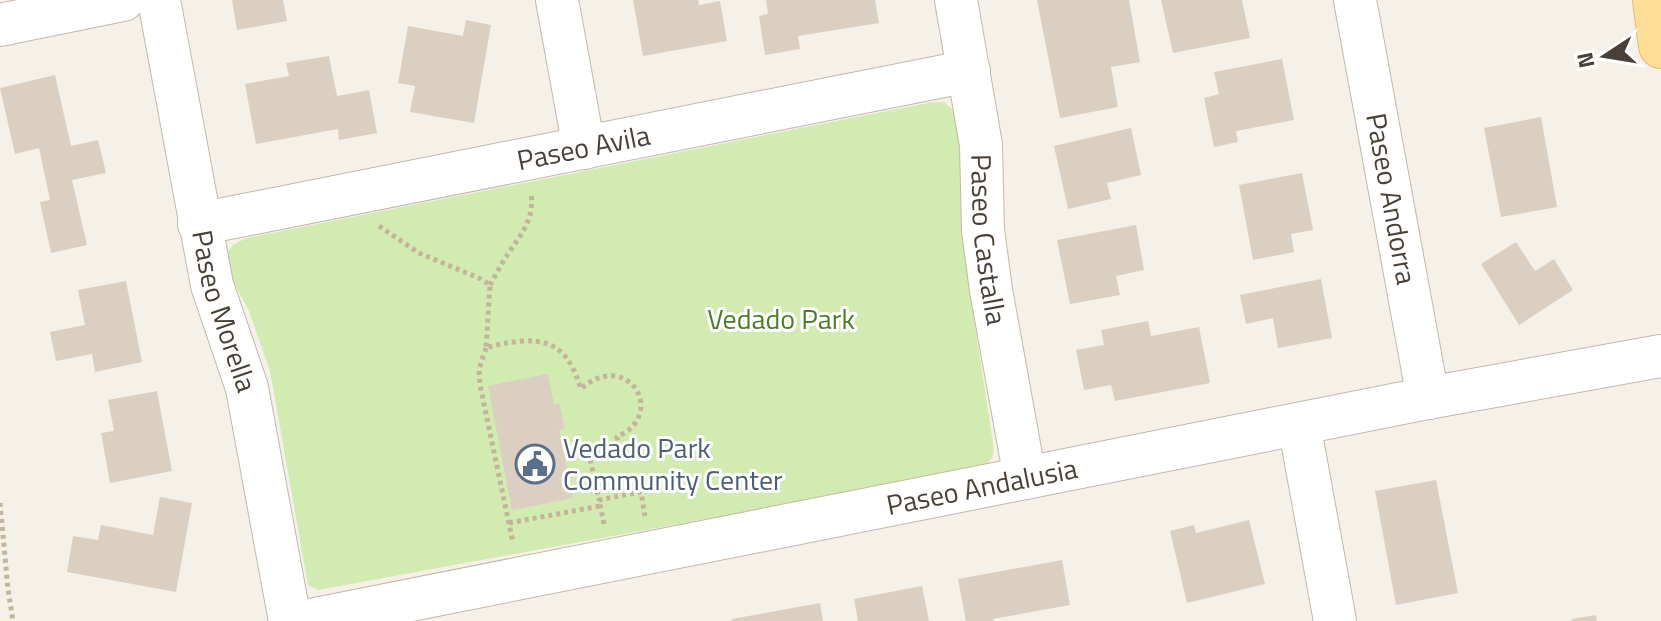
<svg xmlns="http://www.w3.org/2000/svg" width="1661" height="621" viewBox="0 0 1661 621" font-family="'Titillium Web',sans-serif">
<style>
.green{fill:#d2ebb0}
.building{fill:#dacfc0}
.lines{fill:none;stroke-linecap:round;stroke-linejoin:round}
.minor-casing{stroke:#c1b9ab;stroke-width:44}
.major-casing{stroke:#e9bd62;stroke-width:46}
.path{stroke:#c4b49b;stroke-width:5;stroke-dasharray:4 4;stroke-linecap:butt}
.minor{stroke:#fff;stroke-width:42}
.major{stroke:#ffde98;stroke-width:44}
.labels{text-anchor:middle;stroke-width:6;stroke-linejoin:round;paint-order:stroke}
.street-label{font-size:28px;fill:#494137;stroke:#fff}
.park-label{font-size:28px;fill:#4a7e26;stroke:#fff}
.service-label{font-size:28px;fill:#4e5e75;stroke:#fff;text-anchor:start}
</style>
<rect width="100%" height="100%" fill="#f5f1e9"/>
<path class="green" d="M933,102H944L954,111L968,175L971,237L967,272L994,450C992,461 988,465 978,469L318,590L308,585L270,371L249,311L226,268L227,253L233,245L246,238Z"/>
<path class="building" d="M232,0H283L287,21L237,30Z
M633,0H698L699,5L720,1L727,41L643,56Z
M766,0H875L879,23L798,36L800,49L765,55L759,16L768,14Z
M1037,0H1129L1140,62L1111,67L1118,107L1060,118Z
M1161,0H1242L1250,38L1173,53Z
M466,20L491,25L474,123L410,112L415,86L398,83L408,26L463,36Z
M329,56L337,96L369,90L377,133L339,140L338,129L256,144L245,84L289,76L286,63Z
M1282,59L1294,120L1236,131L1238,142L1214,147L1204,98L1219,94L1214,72Z
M55,75L71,146L98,140L106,173L72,180L87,245L51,253L40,202L50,200L39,148L15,154L0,88Z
M1541,117L1557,207L1501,217L1484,128Z
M1131,128L1141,175L1107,183L1111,199L1068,209L1054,146Z
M1302,173L1313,230L1291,234L1294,252L1253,260L1239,185Z
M1136,225L1144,270L1116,276L1120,295L1070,304L1057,240Z
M1516,242L1535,271L1554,259L1573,290L1519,325L1481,264Z
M1321,279L1332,338L1278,348L1273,318L1246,324L1240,295Z
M126,281L142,362L95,372L92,354L56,361L50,332L85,325L78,290Z
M1148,321L1151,336L1199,327L1210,383L1115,401L1111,385L1084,390L1076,350L1104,345L1101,330Z
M548,374L554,404L559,403L565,429L559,430L573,498L512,510L488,386Z
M157,391L172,471L110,483L101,433L114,431L108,400Z
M1436,480L1458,593L1396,605L1375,491Z
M160,497L192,503L176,592L67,572L73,536L98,540L101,525L153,535Z
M1249,520L1265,584L1187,603L1170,531L1194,525L1196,533Z
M1062,560L1070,605L993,619L994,621H966L958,579Z
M922,586L929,621H858L854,599Z
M820,603L823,621H732V619Z
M1596,615L1597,621H1572V619Z"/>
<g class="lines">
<g class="minor-casing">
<g id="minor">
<path id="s1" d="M159,0L212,285L247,388L290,621"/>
<path d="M557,0L584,148"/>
<path id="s2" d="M956,0L981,145L983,230L991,290L1025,478"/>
<path id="s3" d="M1355,0L1428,398"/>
<path d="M0,25L123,0"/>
<path id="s4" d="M199,224L969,71"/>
<path d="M1299,424L1335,621"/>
<path id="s5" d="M305,621L1428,398L1661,356"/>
</g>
</g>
<g class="major-casing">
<path id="major" d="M1655,0L1661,46"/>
</g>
<path class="path" d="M379,226L419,253L481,279L490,285L486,348C498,344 510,342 523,341C559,339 571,358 581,389C619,354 658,396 633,426C629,431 622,434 617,437L619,448L589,454L599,500
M490,285C495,276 500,266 506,257C519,237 535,220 531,194
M486,348L479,369L480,385L513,543
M0,503L8,589L13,621
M509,523L600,506
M604,524L599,500L641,492L645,516"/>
<use href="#minor" class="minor"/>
<use href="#major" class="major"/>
</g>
<defs>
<g id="civic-ring" transform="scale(2)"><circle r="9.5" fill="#fff" stroke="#5c6f8a" stroke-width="1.5"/><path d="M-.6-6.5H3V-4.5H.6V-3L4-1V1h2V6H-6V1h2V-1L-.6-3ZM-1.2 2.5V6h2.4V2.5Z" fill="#5c6f8a"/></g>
</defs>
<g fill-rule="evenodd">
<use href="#civic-ring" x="535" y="464"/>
</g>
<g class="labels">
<g class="street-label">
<text dy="10" stroke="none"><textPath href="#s4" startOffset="392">Paseo Avila</textPath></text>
<text dy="10" stroke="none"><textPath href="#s3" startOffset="202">Paseo Andorra</textPath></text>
<text dy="10" stroke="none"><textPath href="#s2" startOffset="242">Paseo Castalla</textPath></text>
<text dy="10" stroke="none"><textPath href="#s1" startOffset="318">Paseo Morella</textPath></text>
<text dy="10" stroke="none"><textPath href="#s5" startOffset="690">Paseo Andalusia</textPath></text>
</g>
<g class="park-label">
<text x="781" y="329">Vedado Park</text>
</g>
<g class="service-label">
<text x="563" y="458">Vedado Park<tspan x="563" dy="32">Community Center</tspan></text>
</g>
</g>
<g transform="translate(1605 56) rotate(258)" stroke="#ffffff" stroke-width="6" paint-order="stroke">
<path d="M0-6L14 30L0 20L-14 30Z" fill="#494137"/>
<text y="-12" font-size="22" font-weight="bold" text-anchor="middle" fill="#494137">N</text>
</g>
</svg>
